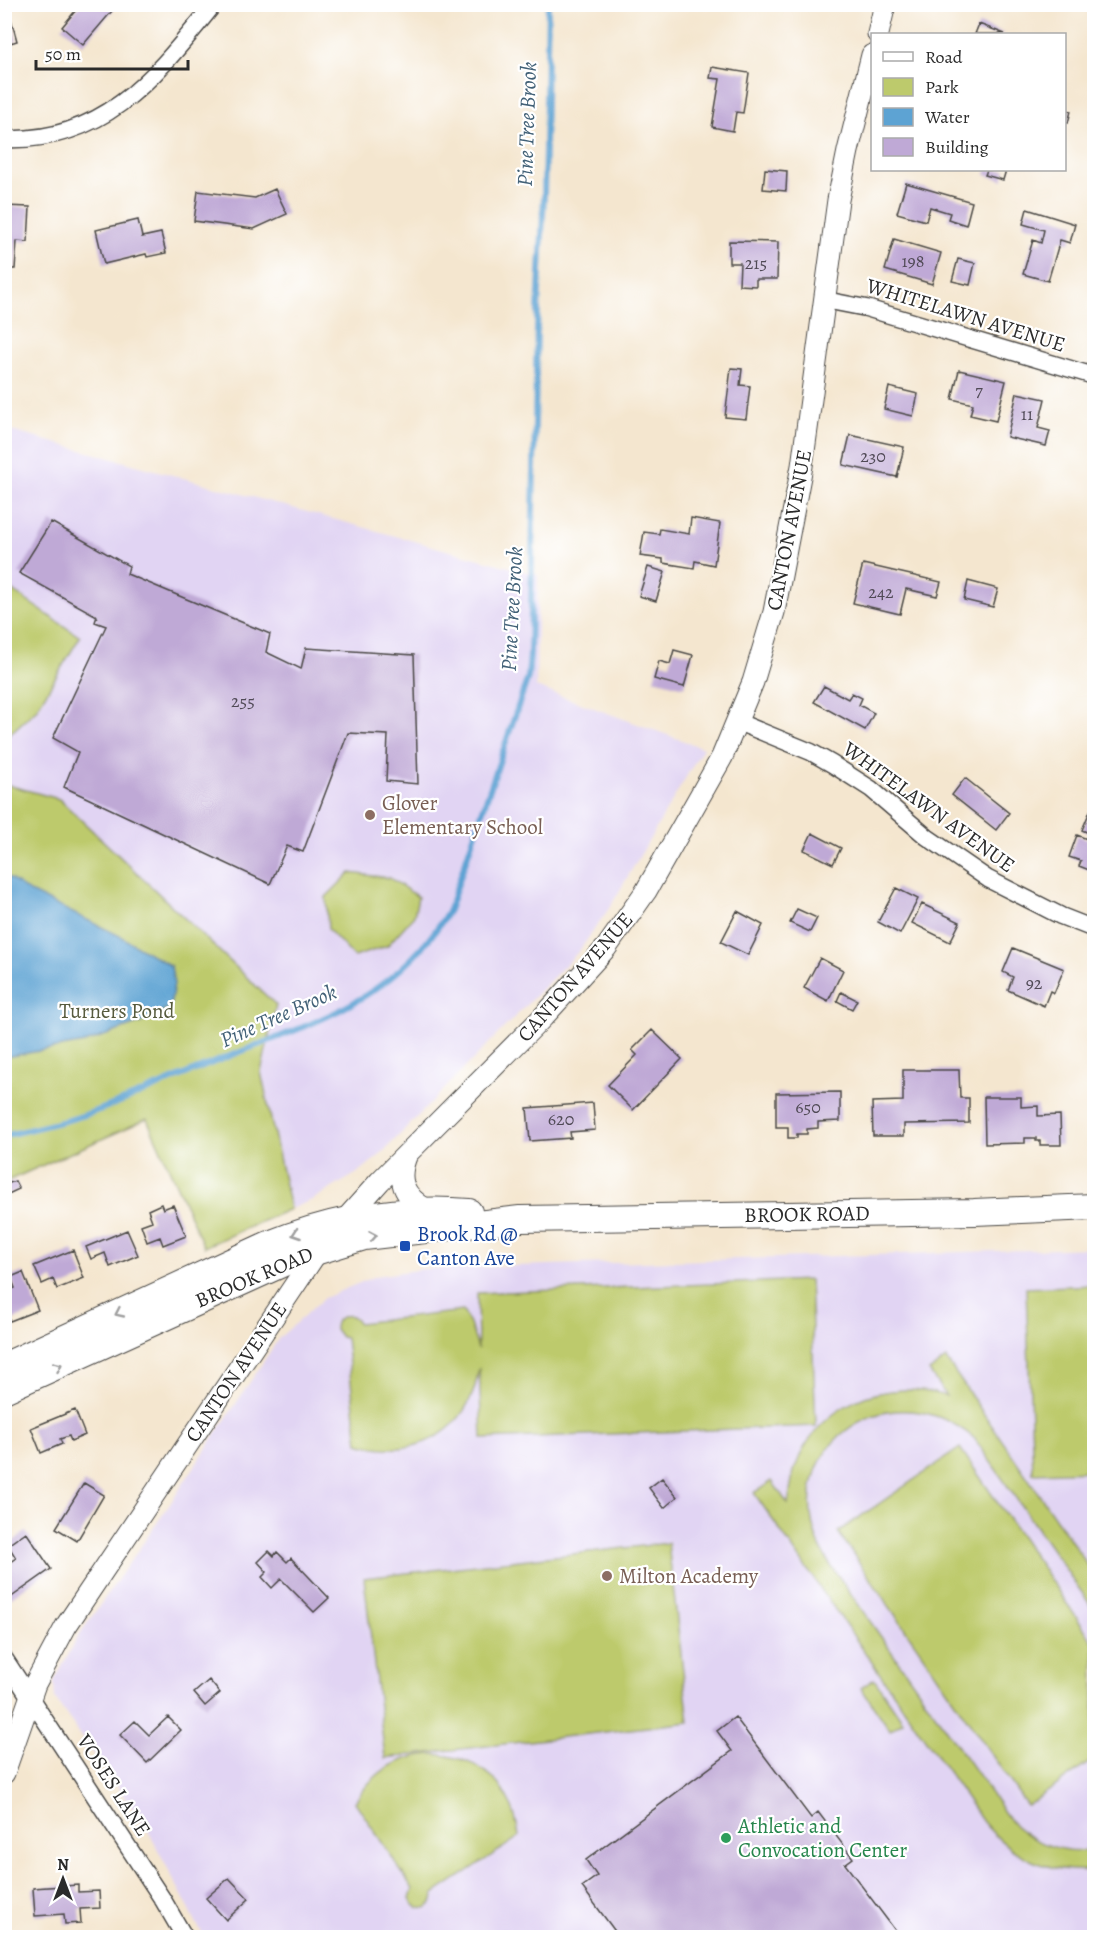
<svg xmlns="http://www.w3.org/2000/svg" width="1099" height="1942" viewBox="0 0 1099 1942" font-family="Alegreya,serif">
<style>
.built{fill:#e1d4f3}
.green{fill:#bdca6c;stroke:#747a4c;stroke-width:1.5}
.water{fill:#5da3d3;stroke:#44677f;stroke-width:1.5}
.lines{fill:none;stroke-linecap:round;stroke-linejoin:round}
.stream{stroke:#5da3d3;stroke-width:6}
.building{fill:#bfa9d6}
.minor-casing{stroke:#494744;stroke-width:19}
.tertiary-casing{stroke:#494744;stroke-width:23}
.primary-casing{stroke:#494744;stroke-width:28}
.minor{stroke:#fff;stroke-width:16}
.tertiary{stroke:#fff;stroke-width:21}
.primary{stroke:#fff;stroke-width:26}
.oneway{stroke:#a0a0a0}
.education-dot{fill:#8d6e63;stroke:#fff;stroke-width:2}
.transit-dot{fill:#1a4fb4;stroke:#fff;stroke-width:2}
.leisure-dot{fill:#2e9e5b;stroke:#fff;stroke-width:2}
.labels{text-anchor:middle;stroke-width:4.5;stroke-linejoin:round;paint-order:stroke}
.number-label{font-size:18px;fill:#504a56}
.street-label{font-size:21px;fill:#2b2b2b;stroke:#fff}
.education-label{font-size:21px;fill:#785e54;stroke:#fff;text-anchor:start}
.park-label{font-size:21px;fill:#575b3e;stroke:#fff}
.transit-label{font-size:21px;fill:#164399;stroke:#fff;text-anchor:start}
.leisure-label{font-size:21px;fill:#27864d;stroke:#fff;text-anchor:start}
.water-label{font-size:22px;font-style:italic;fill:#426177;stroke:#fff}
</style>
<rect width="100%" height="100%" fill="#fff"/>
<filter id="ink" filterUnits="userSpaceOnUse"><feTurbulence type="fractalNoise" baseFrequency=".0167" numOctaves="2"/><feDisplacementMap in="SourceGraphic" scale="12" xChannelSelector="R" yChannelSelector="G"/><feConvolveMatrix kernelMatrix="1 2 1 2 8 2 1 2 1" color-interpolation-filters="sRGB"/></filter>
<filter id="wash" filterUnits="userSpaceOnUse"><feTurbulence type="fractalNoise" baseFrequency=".008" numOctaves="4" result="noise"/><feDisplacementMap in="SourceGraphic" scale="24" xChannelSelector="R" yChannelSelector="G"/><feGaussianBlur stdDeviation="1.35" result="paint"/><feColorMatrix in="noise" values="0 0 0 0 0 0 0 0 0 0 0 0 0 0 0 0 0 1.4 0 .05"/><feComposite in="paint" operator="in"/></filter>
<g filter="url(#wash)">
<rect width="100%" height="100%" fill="#f4e6cf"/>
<path class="built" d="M4,429L538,575L536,687L703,748L610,907L579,951L378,1157L359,1172L312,1200L290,1209L261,1072L276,1005L59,799L5,784Z
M1094,1248V1937H204L146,1827L55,1699L54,1681L77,1638L164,1513L279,1338L324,1298L376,1276L423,1269Z"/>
<path class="green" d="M4,585L80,637L36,710L5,738Z
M4,784L59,799L276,1005L261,1072L290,1209L204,1247L147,1119L5,1182Z
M350,873L390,878L418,897L414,916L387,946L354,957L328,929L326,897Z
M810,1280L816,1426L482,1439L479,1368C477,1377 476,1386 472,1395C452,1443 404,1457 358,1443L346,1338L341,1337L335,1329C335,1319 342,1314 352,1316L359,1323L463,1311L470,1324L478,1349L477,1293Z
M1094,1285V1471L1033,1473L1026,1288Z
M946,1359L1094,1574V1610L974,1438C883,1362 767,1458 827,1560L1011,1822C1035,1844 1062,1854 1094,1850V1870C1047,1873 1014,1859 983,1822L754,1493L772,1481L788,1504C790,1492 791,1480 795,1468C818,1404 883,1377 946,1396L929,1371Z
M960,1448L1094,1643V1759L1027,1806L838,1532Z
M668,1543L689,1722L385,1758L364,1578Z
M874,1679L903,1721L890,1730L861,1688Z
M431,1754C482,1757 513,1786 519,1837L434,1894C434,1910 417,1914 410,1899L413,1889L355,1802C373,1772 397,1757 431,1754Z"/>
<path class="water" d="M5,875L30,892L120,936L171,966L174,984L170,1007L142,1022L85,1043L5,1057Z"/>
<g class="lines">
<path class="stream" d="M4,1136C28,1129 52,1125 75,1118C121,1104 165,1082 210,1064C304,1025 393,1005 449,910L528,677L530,655L537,328L544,196L548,4"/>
</g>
<g id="blocks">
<path class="building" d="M81,4H118L83,45L62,27Z
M11,19L17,41L4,45V21Z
M979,24L1005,34H975Z
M712,67L749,73L743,113L736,112L733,131L712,127L720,79L710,78Z
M1064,109L1071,111L1068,123L1064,122Z
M765,169L787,171L786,191L763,189Z
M987,170H1006L1003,180L985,175Z
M906,183L972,202L966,225L948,219L950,213L930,207L926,221L897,213Z
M275,189L287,214L254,229L194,221L198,191L255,198Z
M4,206L30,207L28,242L17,241L15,269H4Z
M1027,209L1075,224L1070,243L1060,240L1048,281L1023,274L1033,240L1041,243L1044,230L1023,224Z
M138,220L142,237L161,233L166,253L147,257L146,254L104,264L96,230Z
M894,239L941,253L932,284L885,270Z
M729,241L778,242L777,279H756V286L739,285L740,263H729Z
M958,259L975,263L970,285L952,281Z
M731,368L742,369L740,385L750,386L746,419L725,417Z
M959,370L1006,381L996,421L970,415L973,404L952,399Z
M889,387L918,394L913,416L884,409Z
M1017,393L1045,399L1038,428L1050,431L1046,446L1007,437Z
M850,435L904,447L897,477L843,465Z
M691,518L720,523L714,565L695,561L694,568L663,563V559L640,556L644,532L659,534L660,529L689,534Z
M51,522L129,566L127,574L270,634L266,652L301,669L306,648L414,655L418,784L386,781L388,735L348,733L303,852L287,846L270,884L64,787L78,752L53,738L106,626L95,622L97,616L19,573Z
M863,564L941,582L937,596L906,589L900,614L853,603Z
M648,567L665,572L656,601L639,596Z
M968,581L998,589L993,607L964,600Z
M674,650L693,655L684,687L654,679L659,661L670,664Z
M824,686L848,699L852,693L862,698L859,705L874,713L865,730L814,702Z
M965,778L1009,813L996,830L952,795Z
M1090,811L1094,813V872L1079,866L1081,861L1069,857L1077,835L1087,839L1089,833L1082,830Z
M812,833L841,848L833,864L804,850Z
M896,888L918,899L900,934L878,922Z
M922,904L960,922L950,942L912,923Z
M797,909L817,918L810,932L790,923Z
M737,911L763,925L748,955L721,942Z
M1013,948L1064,969L1054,993L1050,991L1044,1006L1008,990L1013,977L1003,972Z
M820,958L843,970L828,1001L804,988Z
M841,992L857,1000L852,1009L837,1001Z
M652,1030L682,1059L633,1110L608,1085L637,1055L632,1050Z
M903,1070H959L960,1098H969V1123L904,1124V1136H873L872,1102L903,1101Z
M840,1092V1121L818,1122V1128L807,1129V1134H797V1138H788V1127H776V1093Z
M984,1097H1021V1107L1038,1106V1116L1060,1115L1061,1145H1040V1141H1036V1138H1025V1143L985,1144Z
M593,1103L595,1130L570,1132L571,1138L530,1141L527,1108Z
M15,1181L19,1189L4,1196V1185Z
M161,1204L163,1209L173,1205L186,1236L163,1245L160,1237L147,1242L141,1225L152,1221L148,1210Z
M127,1230L138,1255L110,1267L105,1253L91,1259L86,1247Z
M73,1250L84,1278L57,1289L53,1279L42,1284L34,1266Z
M23,1272L38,1310L10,1321L4,1310V1292L15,1288L11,1277Z
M75,1410L85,1435L71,1441L69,1436L60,1439L62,1444L41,1453L31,1428Z
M662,1478L677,1497L664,1508L649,1488Z
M84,1483L104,1495L77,1541L56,1528Z
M26,1532L51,1569L10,1598L4,1591V1566L16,1558L8,1545Z
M269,1551L274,1556L277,1552L287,1562L291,1558L329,1598L314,1612L281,1579L272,1588L262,1577L267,1572L258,1562Z
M209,1680L220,1693L205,1706L194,1693Z
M168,1717L181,1730L147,1763L120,1735L135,1721L149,1735Z
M735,1717L811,1818L818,1812L853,1858L845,1864L901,1938H620L582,1887L597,1876L586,1860L732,1751L717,1731Z
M229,1878L249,1899L226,1920L206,1898Z
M78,1885V1892L99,1891L100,1908L80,1909L81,1923L65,1924L64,1914L35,1916L33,1888Z"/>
</g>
</g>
<g filter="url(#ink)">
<use href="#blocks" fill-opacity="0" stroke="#494744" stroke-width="1.5"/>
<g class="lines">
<g class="minor-casing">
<path id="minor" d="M4,139C106,143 156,75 214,4
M825,300L866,308L1094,376
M738,722L811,752L832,764L871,789L927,837L988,879L1061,916L1094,929
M4,1658L163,1900L185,1938"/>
</g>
<g class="tertiary-casing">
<path id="tertiary" d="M878,34L885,4
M407,1154C396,1180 403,1196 427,1210
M4,1773L35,1684L66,1626L319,1249L380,1181L543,1017L606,948L646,891L722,757L753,682L774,612L802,466L838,200L848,151L872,55"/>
</g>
<g class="primary-casing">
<path id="primary" d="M4,1366L269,1244C332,1219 401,1206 469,1212
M4,1390L295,1258L364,1237L520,1219L974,1212L1094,1207"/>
</g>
<use href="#minor" class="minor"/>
<use href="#tertiary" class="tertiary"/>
<use href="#primary" class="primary"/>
</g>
<defs><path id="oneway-chevron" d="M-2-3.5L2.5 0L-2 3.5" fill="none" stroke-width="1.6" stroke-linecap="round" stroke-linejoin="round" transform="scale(1.5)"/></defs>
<g class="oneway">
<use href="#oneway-chevron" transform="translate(296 1234) rotate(161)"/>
<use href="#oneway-chevron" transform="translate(373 1236) rotate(-10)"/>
<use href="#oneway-chevron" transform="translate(119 1313) rotate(155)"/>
<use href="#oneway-chevron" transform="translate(58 1366) rotate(-25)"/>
</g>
</g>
<g class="education-dot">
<circle cx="370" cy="815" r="6"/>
<circle cx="607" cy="1576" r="6"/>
</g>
<rect class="transit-dot" x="399" y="1240" width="12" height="12" rx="3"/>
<circle class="leisure-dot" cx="726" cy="1838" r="6"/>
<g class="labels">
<g class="number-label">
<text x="913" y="267">198</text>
<text x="756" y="269">215</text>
<text x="979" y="396">7</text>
<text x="1027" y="420">11</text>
<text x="873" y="462">230</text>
<text x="881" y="598">242</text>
<text x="243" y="707">255</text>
<text x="1034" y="989">92</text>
<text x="808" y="1113">650</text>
<text x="561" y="1125">620</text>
</g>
<g class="street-label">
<text transform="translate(966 315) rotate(17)" y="7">WHITELAWN AVENUE</text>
<text transform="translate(789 530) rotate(-79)" y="7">CANTON AVENUE</text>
<text transform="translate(929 807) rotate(36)" y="7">WHITELAWN AVENUE</text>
<text transform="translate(575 977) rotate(-49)" y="7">CANTON AVENUE</text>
<text transform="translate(807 1214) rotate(-1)" y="7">BROOK ROAD</text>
<text transform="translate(254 1277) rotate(-23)" y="7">BROOK ROAD</text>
<text transform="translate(236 1372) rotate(-56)" y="7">CANTON AVENUE</text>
<text transform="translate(114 1785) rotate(57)" y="7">VOSES LANE</text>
</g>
<g class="education-label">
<text x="382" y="810">Glover<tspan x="382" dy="24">Elementary School</tspan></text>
<text x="619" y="1583">Milton Academy</text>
</g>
<g class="park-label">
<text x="117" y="1018">Turners Pond</text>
</g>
<g class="transit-label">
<text x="417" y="1241">Brook Rd @<tspan x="417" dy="24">Canton Ave</tspan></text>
</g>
<g class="leisure-label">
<text x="738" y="1833">Athletic and<tspan x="738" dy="24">Convocation Center</tspan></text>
</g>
<g class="water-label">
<text transform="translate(526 124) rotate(-88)" y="8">Pine Tree Brook</text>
<text transform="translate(511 609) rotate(-87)" y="8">Pine Tree Brook</text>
<text transform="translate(278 1015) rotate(-24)" y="8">Pine Tree Brook</text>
</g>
</g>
<rect width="1099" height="1942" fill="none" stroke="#fff" stroke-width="24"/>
<rect x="871" y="33" width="195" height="138" fill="#ffffff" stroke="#aaaaaa" stroke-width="1.5"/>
<rect x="883" y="52" width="30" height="9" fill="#ffffff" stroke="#aaaaaa" stroke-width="1.5"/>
<text x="925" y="63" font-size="18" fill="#2b2b2b">Road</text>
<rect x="883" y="78" width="30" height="18" fill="#bdca6c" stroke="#aaaaaa" stroke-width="1.5"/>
<text x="925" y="93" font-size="18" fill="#2b2b2b">Park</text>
<rect x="883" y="108" width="30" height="18" fill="#5da3d3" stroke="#aaaaaa" stroke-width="1.5"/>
<text x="925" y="123" font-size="18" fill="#2b2b2b">Water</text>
<rect x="883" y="138" width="30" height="18" fill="#bfa9d6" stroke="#aaaaaa" stroke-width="1.5"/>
<text x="925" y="153" font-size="18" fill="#2b2b2b">Building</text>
<g transform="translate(63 1879)" stroke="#ffffff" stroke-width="4.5" paint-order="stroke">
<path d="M0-4.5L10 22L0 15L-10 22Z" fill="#2b2b2b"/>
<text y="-9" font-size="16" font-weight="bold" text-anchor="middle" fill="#2b2b2b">N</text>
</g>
<path d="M36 60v9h152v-9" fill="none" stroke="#2b2b2b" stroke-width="3"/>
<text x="45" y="60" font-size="18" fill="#2b2b2b" stroke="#ffffff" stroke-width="4.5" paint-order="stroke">50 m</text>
</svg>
